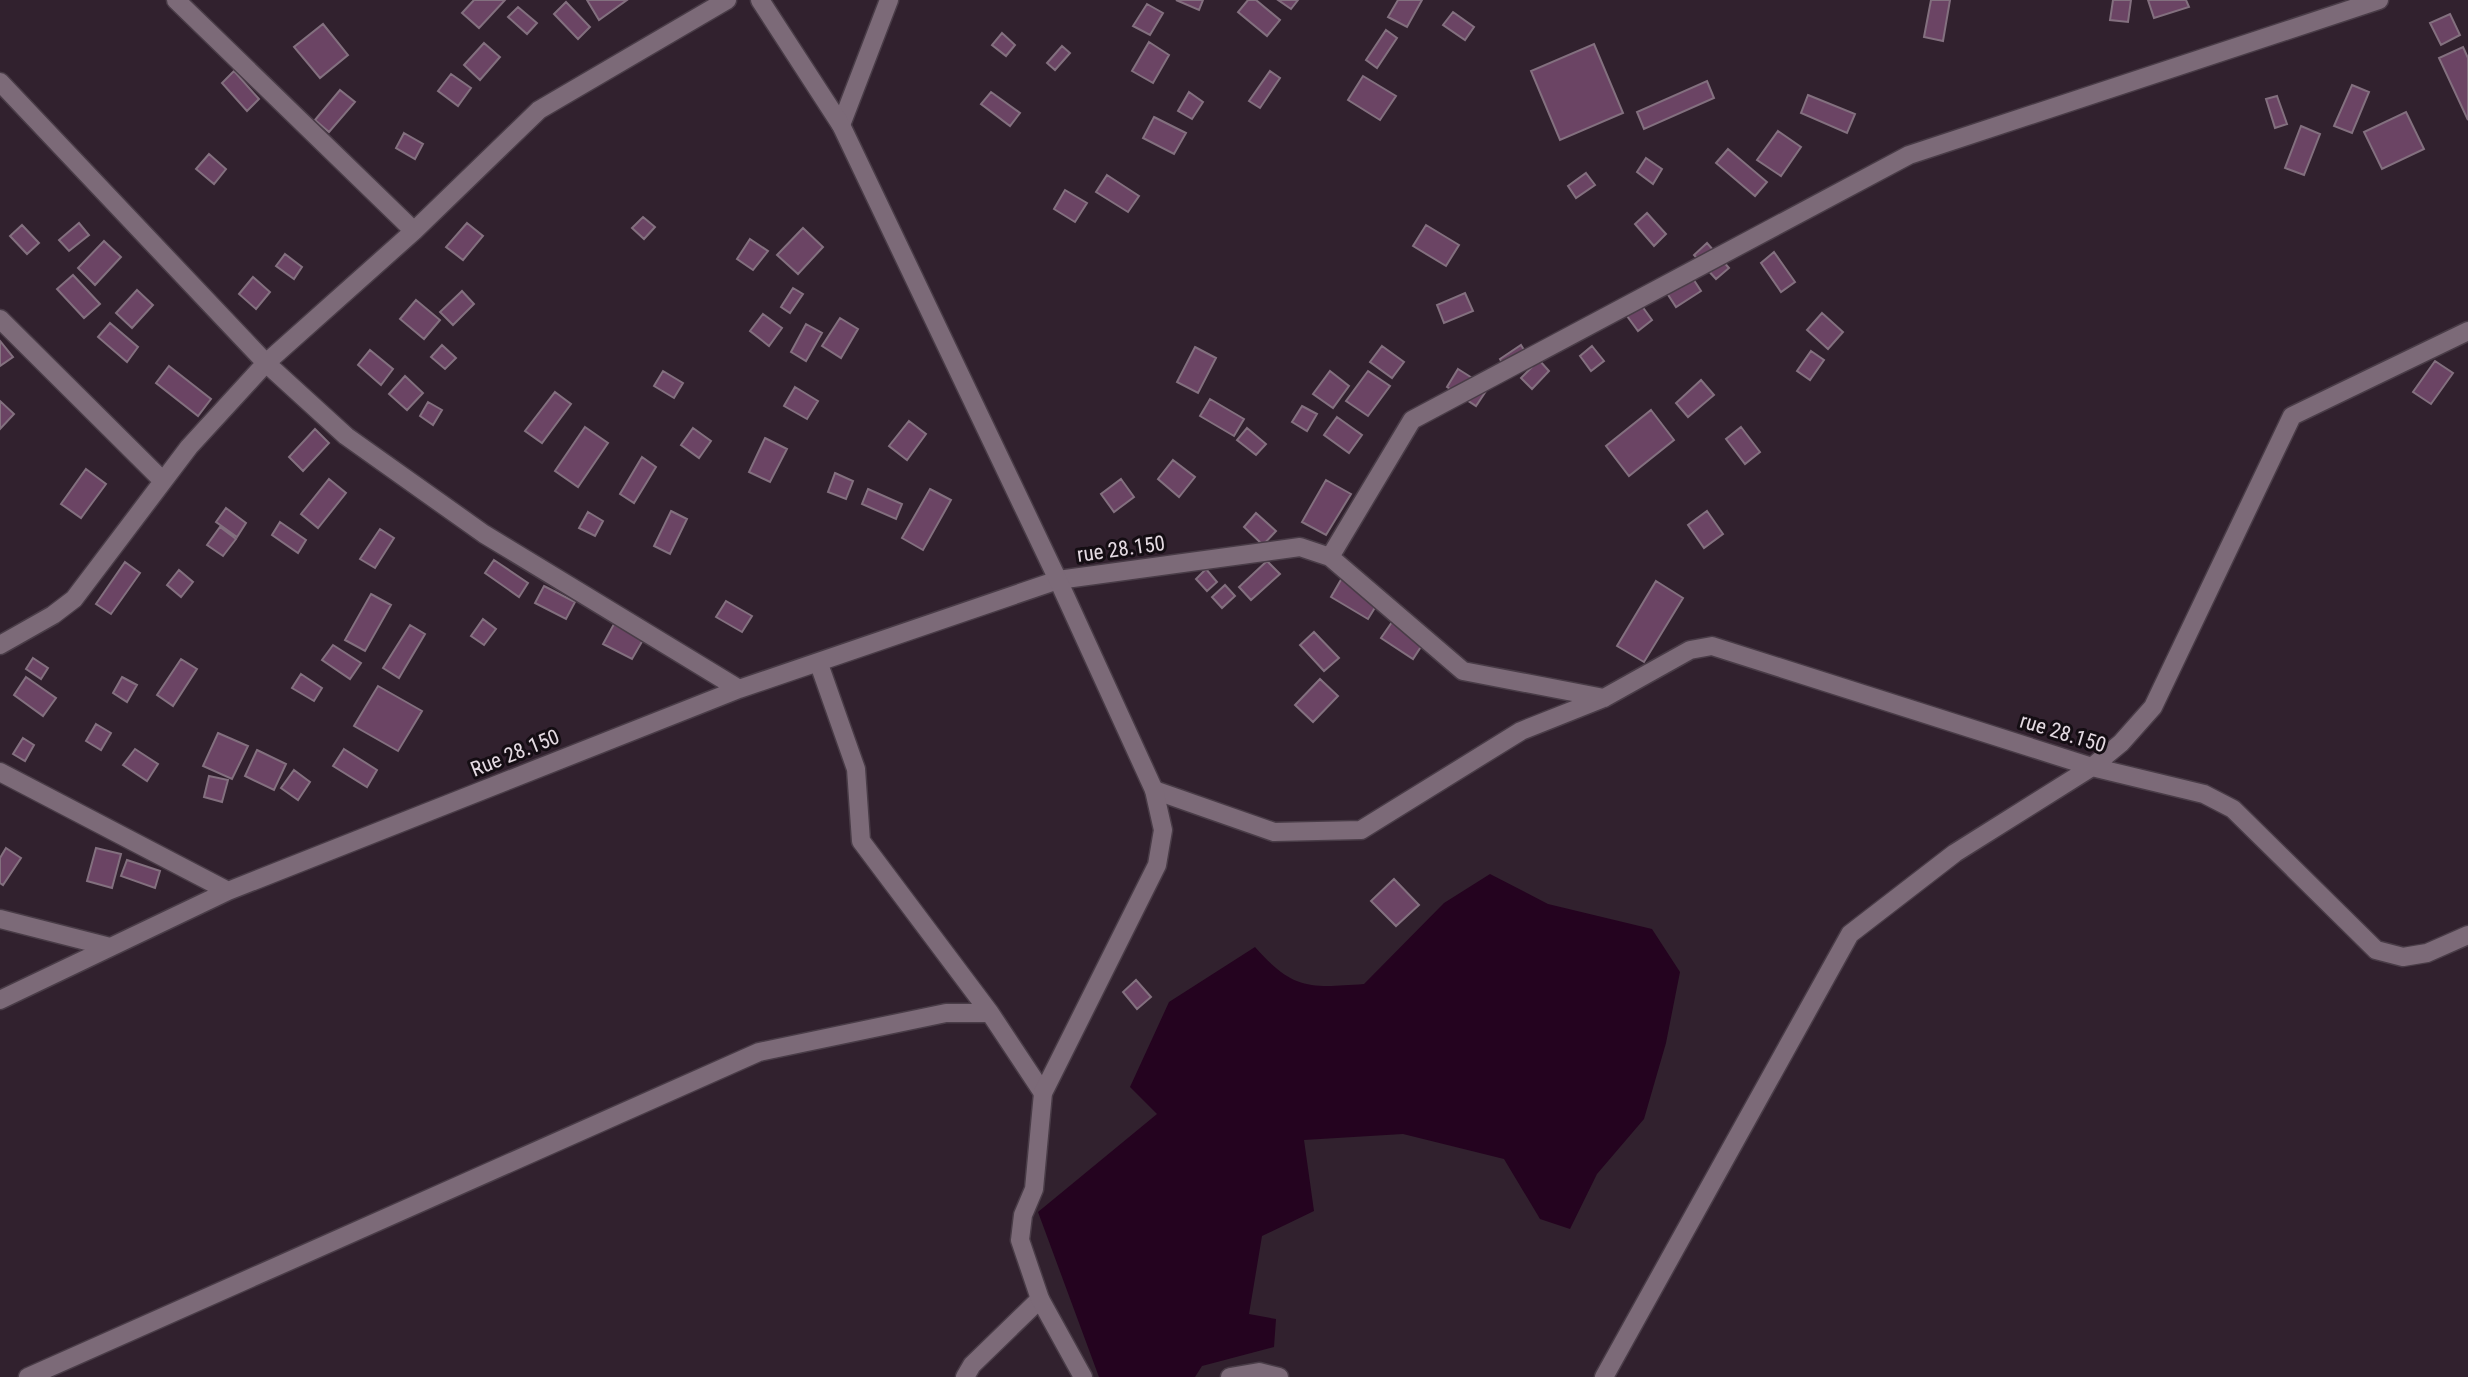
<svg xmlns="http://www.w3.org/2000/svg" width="2468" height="1377" viewBox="0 0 2468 1377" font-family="'Roboto Condensed',sans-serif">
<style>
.water{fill:#24031f}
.building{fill:#6b4464;stroke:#83707f;stroke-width:2}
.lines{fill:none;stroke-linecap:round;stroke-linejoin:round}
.minor-casing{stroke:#493c47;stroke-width:21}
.tertiary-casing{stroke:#493c47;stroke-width:21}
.minor{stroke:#7c6a78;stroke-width:18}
.tertiary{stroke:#7c6a78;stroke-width:18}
.labels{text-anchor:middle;stroke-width:6;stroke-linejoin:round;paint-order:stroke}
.street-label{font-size:21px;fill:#e4dae2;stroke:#140d13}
</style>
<rect width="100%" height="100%" fill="#31212e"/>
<path class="water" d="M1490,874L1548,904L1652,929L1680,972L1666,1043L1644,1119L1597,1174L1570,1229L1540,1219L1504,1159L1403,1134L1304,1140L1314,1211L1262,1236L1249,1314L1276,1319L1274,1347L1202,1366L1195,1377H1099L1038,1212L1157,1114L1130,1087L1169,1002L1255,947C1293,990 1309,988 1364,984L1444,903Z"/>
<path class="building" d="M474,0H505L479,28L462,13Z
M587,0H627L599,20Z
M1176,0H1203L1199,10Z
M1248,0H1256L1280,20L1267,36L1238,12Z
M1278,0H1298L1291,9Z
M1398,0H1422L1407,27L1388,17Z
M1931,0H1950L1943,41L1924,37Z
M2113,0H2131L2128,22L2110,20Z
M2148,0H2186L2189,7L2154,18Z
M566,2L590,27L578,39L554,14Z
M1147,4L1163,13L1150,35L1133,26Z
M518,7L537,23L527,34L508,17Z
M1453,12L1474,27L1465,40L1443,25Z
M2450,14L2460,35L2441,45L2430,23Z
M323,24L348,55L320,78L294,47Z
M1386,30L1397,38L1377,68L1366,60Z
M1002,33L1015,45L1006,56L992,45Z
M1149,42L1169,55L1153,83L1132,71Z
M484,43L500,57L480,80L464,65Z
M1594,44L1623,113L1560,140L1531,71Z
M1062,46L1070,53L1055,70L1047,63Z
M2463,47L2468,58V120L2439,58Z
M234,71L259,99L247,111L222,83Z
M1270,71L1280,78L1260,108L1249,101Z
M451,74L471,88L458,106L438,91Z
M1363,76L1396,96L1380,120L1348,100Z
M1707,81L1714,98L1644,129L1637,112Z
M2352,85L2369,92L2352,133L2334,126Z
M340,90L355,102L329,132L315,120Z
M991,92L1020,113L1010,126L981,104Z
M1189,92L1203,102L1192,119L1178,111Z
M1808,95L1855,114L1847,133L1801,113Z
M2277,96L2287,124L2275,128L2266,99Z
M2406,112L2424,149L2382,169L2364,132Z
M1154,117L1186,133L1174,154L1143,138Z
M2301,126L2320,134L2304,175L2285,168Z
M1778,131L1801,147L1781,176L1757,160Z
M404,133L423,144L415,159L396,148Z
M1728,149L1767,182L1755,196L1716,163Z
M209,154L226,169L214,184L196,169Z
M1646,158L1662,169L1653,184L1637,172Z
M1586,173L1595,185L1576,198L1568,186Z
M1107,175L1139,196L1128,212L1096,192Z
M1065,190L1087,203L1075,222L1054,209Z
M1647,213L1666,234L1654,246L1635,224Z
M643,217L655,227L644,239L632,228Z
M79,223L89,235L69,251L59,240Z
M467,223L483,236L463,260L446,247Z
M22,225L39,243L27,254L10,236Z
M1426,225L1459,245L1446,266L1413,246Z
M803,228L823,247L798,274L777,255Z
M750,239L768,251L753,270L737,259Z
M104,241L121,257L95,285L78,268Z
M1707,243L1729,268L1716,279L1694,255Z
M1774,252L1795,282L1781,292L1761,263Z
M285,254L302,267L294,279L276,266Z
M1688,271L1701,291L1676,307L1663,287Z
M73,275L100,304L84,318L57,289Z
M253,277L270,292L256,309L239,294Z
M793,288L803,294L790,313L781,307Z
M137,290L153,305L132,328L116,313Z
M462,291L474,304L453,325L440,312Z
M1465,293L1473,311L1444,323L1437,305Z
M1634,295L1652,320L1638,331L1619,305Z
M416,300L440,320L424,339L400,319Z
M1822,313L1843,332L1828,349L1807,330Z
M763,314L782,328L769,346L750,331Z
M840,318L858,329L841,358L822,346Z
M110,323L138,347L127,362L98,337Z
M806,324L822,333L806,361L791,352Z
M0,341L13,357L0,366Z
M442,345L456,358L445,369L431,357Z
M1521,345L1529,358L1507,371L1500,359Z
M1382,346L1404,362L1392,378L1370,362Z
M1592,346L1604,361L1591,371L1580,356Z
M1195,347L1216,358L1198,393L1177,382Z
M370,350L393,369L381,385L358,365Z
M1811,351L1824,360L1810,380L1797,371Z
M1539,360L1549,371L1532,389L1521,378Z
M2435,361L2453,373L2431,404L2413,392Z
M169,366L211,399L198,416L156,383Z
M1458,369L1488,388L1476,406L1447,387Z
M663,371L683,383L674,398L654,386Z
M1330,371L1349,386L1333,408L1313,394Z
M1368,371L1390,386L1368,416L1346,401Z
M405,376L423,393L407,410L389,394Z
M1701,380L1714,395L1688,417L1676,403Z
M795,387L818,401L807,419L784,406Z
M555,392L571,404L542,443L525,431Z
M1210,399L1244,419L1234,436L1200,416Z
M0,401L14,414L0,429Z
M428,402L442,410L433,425L420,416Z
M1302,406L1317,414L1307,431L1292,422Z
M1651,410L1674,440L1629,476L1606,446Z
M1337,417L1362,435L1349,453L1324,435Z
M909,421L926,434L907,460L889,446Z
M585,427L608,443L578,487L555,471Z
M1741,427L1760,452L1745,464L1726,439Z
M693,428L711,441L699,458L681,445Z
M1247,428L1266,444L1256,455L1237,440Z
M315,429L329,443L303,471L289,457Z
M765,438L787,449L770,482L749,472Z
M642,457L656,467L634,503L620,494Z
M1173,460L1195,477L1179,497L1158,479Z
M86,469L106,484L81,518L61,504Z
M835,473L853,481L846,499L828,492Z
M329,479L346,493L318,528L301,514Z
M1121,479L1134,497L1114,512L1101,494Z
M1326,480L1351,494L1326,535L1302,522Z
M868,489L902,504L896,519L862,504Z
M930,489L951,500L923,550L902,538Z
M226,508L246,523L237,537L216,522Z
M671,511L687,519L670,554L654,546Z
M1707,511L1723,534L1704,548L1688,525Z
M588,512L603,521L595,536L579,528Z
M1256,513L1276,531L1263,545L1244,527Z
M280,522L306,540L298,553L272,535Z
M220,527L236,539L223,556L207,545Z
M380,529L394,538L375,568L360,559Z
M494,560L528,583L519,597L485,573Z
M1267,561L1280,574L1251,600L1239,587Z
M125,562L140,573L111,614L96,604Z
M1206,569L1217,582L1207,591L1196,579Z
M179,570L193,582L181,597L167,585Z
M1342,578L1379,601L1368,619L1331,597Z
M1656,581L1683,598L1644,662L1617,646Z
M1225,585L1235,596L1222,608L1212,597Z
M544,586L575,602L566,619L535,603Z
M371,594L391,605L365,651L345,640Z
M726,601L752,616L742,632L716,617Z
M483,619L496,629L484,645L471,636Z
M1392,622L1424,642L1413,659L1381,638Z
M614,624L643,640L632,659L603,644Z
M410,625L425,634L399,678L383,668Z
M1314,632L1339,658L1324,671L1300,645Z
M333,645L361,663L350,679L322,660Z
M33,658L48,668L41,679L26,669Z
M181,659L197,669L173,706L157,695Z
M301,674L322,688L314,701L292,688Z
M26,677L56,698L43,716L14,695Z
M122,677L137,685L127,702L113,693Z
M1320,679L1338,696L1313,722L1295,705Z
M378,686L422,711L398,751L354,726Z
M96,724L111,733L101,750L86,741Z
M218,733L248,746L232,779L203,766Z
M23,738L34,745L25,761L13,754Z
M135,749L158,764L147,781L123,765Z
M344,749L377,770L367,787L333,766Z
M257,750L286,764L274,790L245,776Z
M294,770L310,782L298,800L281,788Z
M209,776L228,780L222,802L204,797Z
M6,848L21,858L3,885L0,883V858Z
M96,848L121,854L112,888L87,881Z
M127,860L160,871L155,888L121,876Z
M1394,879L1419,905L1396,926L1371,901Z
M1136,980L1151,997L1137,1009L1123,992Z"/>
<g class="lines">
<g class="minor-casing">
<path id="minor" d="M176,0L414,231
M0,82L266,363L346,436L484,534L739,689
M841,125L889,0
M0,319L162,480
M1330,557L1412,420L1909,155L2379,0
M0,645L53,615L74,599L189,447L266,363L414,231L539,110L727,0
M819,664L856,769L861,841L990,1013L1043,1093
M0,772L228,891
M1154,790L1274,832L1361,830L1521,731L1604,698L1690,650L1712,646L2092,767L2204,794L2233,809L2376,950L2403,957L2427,953L2468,935
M0,919L110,947
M0,1000L228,891L739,689L1058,580L1300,547L1330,557L1463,671L1604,698
M28,1377L759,1052L946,1013H990
M965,1377L972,1365L1040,1299
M1604,1377L1850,934L1955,853L2092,767L2121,743L2153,707L2292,416L2468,331"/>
</g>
<g class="tertiary-casing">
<path id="tertiary" d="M760,0L841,125L1058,580L1154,790L1163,830L1157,865L1043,1093L1034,1189L1023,1215L1020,1240L1040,1299L1083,1377
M1230,1377L1259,1372L1279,1377"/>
</g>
<use href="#minor" class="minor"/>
<use href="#tertiary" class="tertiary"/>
</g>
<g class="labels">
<g class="street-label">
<text transform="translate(1121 549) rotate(-8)" y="7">rue 28.150</text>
<text transform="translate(2063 733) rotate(17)" y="7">rue 28.150</text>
<text transform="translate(515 753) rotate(-22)" y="7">Rue 28.150</text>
</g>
</g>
</svg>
